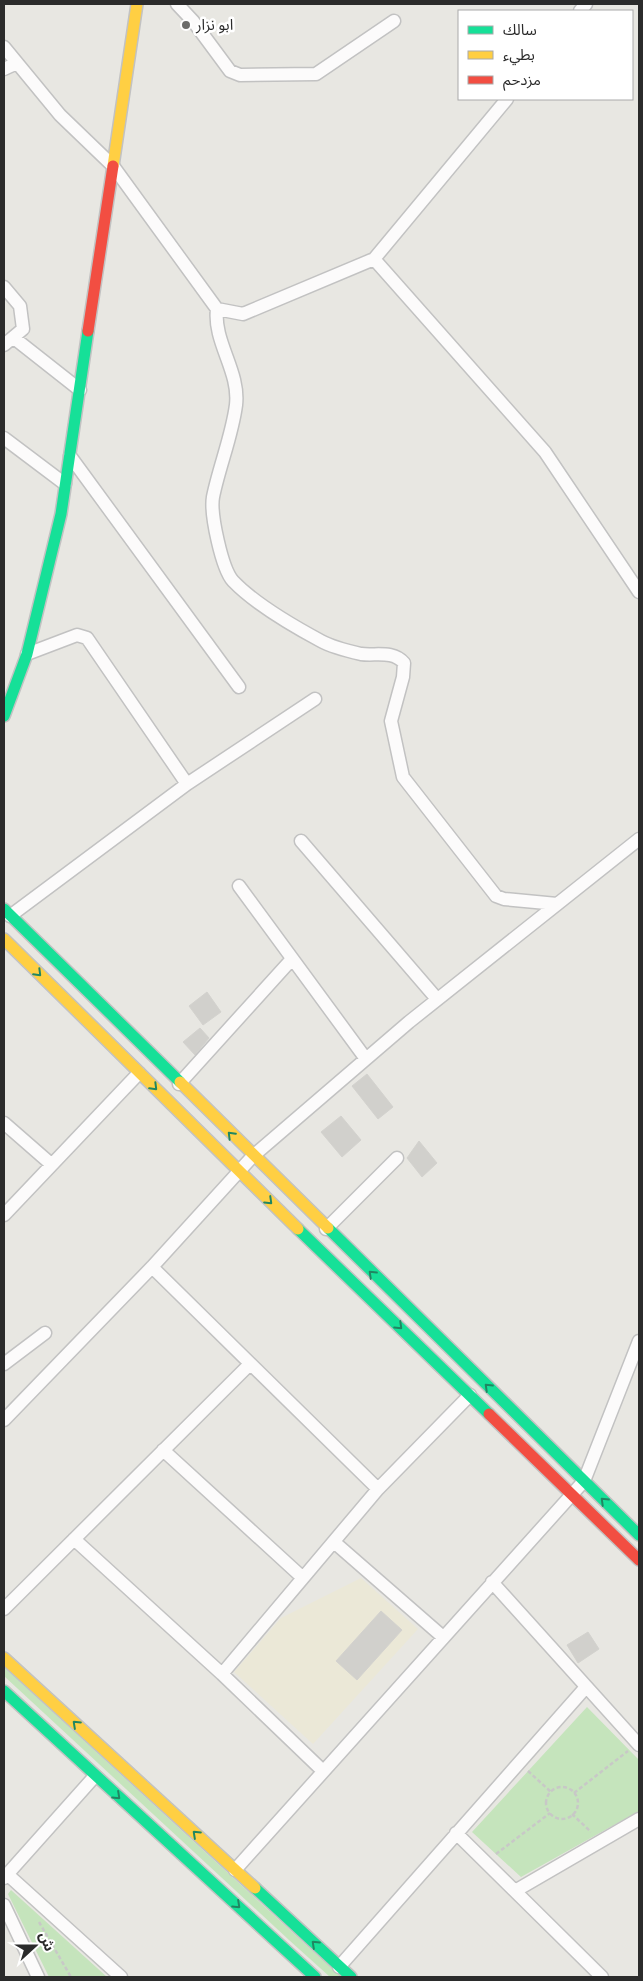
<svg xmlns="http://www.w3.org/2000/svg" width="643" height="1981" viewBox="0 0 643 1981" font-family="'Nunito Sans','Noto Sans Arabic',sans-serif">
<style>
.education{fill:#ebe8d7}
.green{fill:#c5e4bc}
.building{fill:#d1d0cc;stroke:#d3d2ce}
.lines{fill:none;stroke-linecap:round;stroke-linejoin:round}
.street-casing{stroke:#c2c2c2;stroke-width:15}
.fast-casing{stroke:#c2c2c2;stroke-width:14}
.slow-casing{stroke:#c2c2c2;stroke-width:14}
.jam-casing{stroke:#c2c2c2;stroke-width:14}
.path{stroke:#c8c8c7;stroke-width:2.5;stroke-dasharray:4 2.5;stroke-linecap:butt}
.street{stroke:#fcfbfb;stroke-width:12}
.fast{stroke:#16e098;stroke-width:11}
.slow{stroke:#ffcf43;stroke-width:11}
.jam{stroke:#f24e42;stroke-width:11}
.oneway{stroke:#208662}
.poi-dot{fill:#6d6d6b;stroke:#fff;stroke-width:2}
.labels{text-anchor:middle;stroke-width:5;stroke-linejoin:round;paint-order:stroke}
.poi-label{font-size:15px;fill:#2b2b2b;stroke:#fff;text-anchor:start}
</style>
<rect width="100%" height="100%" fill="#e8e7e2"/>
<path class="education" d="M361,1578L418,1629L313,1744L234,1672L281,1618Z"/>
<path class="green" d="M4,1667L341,1977H330L289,1940L4,1676Z
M587,1707L639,1760V1811L521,1877L472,1832Z
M11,1890L107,1977H49L8,1894Z"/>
<path class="building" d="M207,992L221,1012L203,1025L189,1006Z
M200,1028L209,1038L195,1055L183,1042Z
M367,1074L393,1107L378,1119L352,1086Z
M341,1116L361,1140L342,1157L321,1132Z
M419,1141L437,1163L422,1177L407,1158Z
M381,1611L402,1630L357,1680L336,1661Z
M588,1632L599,1649L578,1663L567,1645Z"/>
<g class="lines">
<g class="street-casing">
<path id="street" d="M177,4L193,21L230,71L240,75L316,74L394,21
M580,11L586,4
M4,47L60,115L113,166L217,309L243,314L374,259L507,99
M4,69L17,63
M374,259L545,452L639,592
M4,287L20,306L23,329L4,345
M217,309C213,342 240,371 236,405C232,436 219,467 213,497C210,514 222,569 233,581C255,604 293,626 321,641C332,647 348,651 361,654C375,656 393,650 404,663L403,677L391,721L403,777L496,896L504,899L557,904
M14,338L80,390
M4,438L65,484
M70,456L239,687
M27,654L77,635L87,638L187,784
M301,841L437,999
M239,886L366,1059
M10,916L187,784L315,699
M179,1084L292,959
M4,1123L51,1164
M4,1215L139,1073
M326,1229L397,1158
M152,1267L378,1489
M4,1364L45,1333
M4,1420L152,1267L253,1156L409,1022L639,839
M163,1450L303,1578
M74,1539L222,1674L323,1771
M334,1542L443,1637
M492,1582L639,1745
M4,1609L250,1364
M222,1674L378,1489L470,1395
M456,1833L602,1977
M235,1870L584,1481L639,1341
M7,1874L121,1977
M4,1878L95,1776
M515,1891L639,1819
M4,1905L38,1977
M339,1967L586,1687"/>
</g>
<g class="fast-casing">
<path id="fast" d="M4,716L27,654L61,514L88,331
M4,909L180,1082
M328,1228L639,1535
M298,1229L489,1414
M4,1691L315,1977
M255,1888L351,1977"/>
</g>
<g class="slow-casing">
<path id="slow" d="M113,166L137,4
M4,939L298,1229
M180,1082L328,1228
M4,1658L255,1888"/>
</g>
<g class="jam-casing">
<path id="jam" d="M88,331L113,166
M489,1414L639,1560"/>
</g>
<path class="path" d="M528,1771L551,1792
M546 1803a16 16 0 1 1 32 0a16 16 0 1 1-32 0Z
M574,1793L628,1751
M572,1814L591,1832
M496,1854L550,1813
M39,1922L71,1977"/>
<use href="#street" class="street"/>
<use href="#fast" class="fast"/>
<use href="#slow" class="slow"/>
<use href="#jam" class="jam"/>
</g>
<defs><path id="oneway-chevron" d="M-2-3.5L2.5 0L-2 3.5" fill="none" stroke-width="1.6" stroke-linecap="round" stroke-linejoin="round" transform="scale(1.25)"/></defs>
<g class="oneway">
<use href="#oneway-chevron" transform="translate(38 973) rotate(45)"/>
<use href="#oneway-chevron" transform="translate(154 1087) rotate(45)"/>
<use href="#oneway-chevron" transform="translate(231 1135) rotate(-135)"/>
<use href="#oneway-chevron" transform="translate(269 1201) rotate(44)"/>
<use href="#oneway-chevron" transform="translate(372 1274) rotate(-136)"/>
<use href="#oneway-chevron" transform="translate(399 1326) rotate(44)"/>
<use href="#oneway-chevron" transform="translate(488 1387) rotate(-136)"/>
<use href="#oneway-chevron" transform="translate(604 1501) rotate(-136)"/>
<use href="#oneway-chevron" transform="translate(76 1724) rotate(-137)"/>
<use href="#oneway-chevron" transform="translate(117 1796) rotate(43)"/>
<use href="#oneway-chevron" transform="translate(196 1834) rotate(-137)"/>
<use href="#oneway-chevron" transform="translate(237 1905) rotate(43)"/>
<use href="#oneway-chevron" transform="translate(315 1944) rotate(-137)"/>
</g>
<circle class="poi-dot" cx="186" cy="25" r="5"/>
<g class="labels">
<g class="poi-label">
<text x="196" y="30">ابو نزار</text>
</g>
</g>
<rect width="643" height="1981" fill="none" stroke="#2b2b2b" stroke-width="10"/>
<rect x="458" y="10" width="175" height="90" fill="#ffffff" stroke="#aaaaaa"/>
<rect x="468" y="26" width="25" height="8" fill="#16e098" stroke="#aaaaaa"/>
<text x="503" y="35" font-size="15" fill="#2b2b2b">سالك</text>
<rect x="468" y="51" width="25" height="8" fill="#ffcf43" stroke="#aaaaaa"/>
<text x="503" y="60" font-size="15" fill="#2b2b2b">بطيء</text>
<rect x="468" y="76" width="25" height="8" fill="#f24e42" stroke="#aaaaaa"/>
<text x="503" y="85" font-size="15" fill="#2b2b2b">مزدحم</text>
<g transform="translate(35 1946) rotate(69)" stroke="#ffffff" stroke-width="4" paint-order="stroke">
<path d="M0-4L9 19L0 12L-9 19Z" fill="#2b2b2b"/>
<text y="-8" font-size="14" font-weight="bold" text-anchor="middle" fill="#2b2b2b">ش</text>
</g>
</svg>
